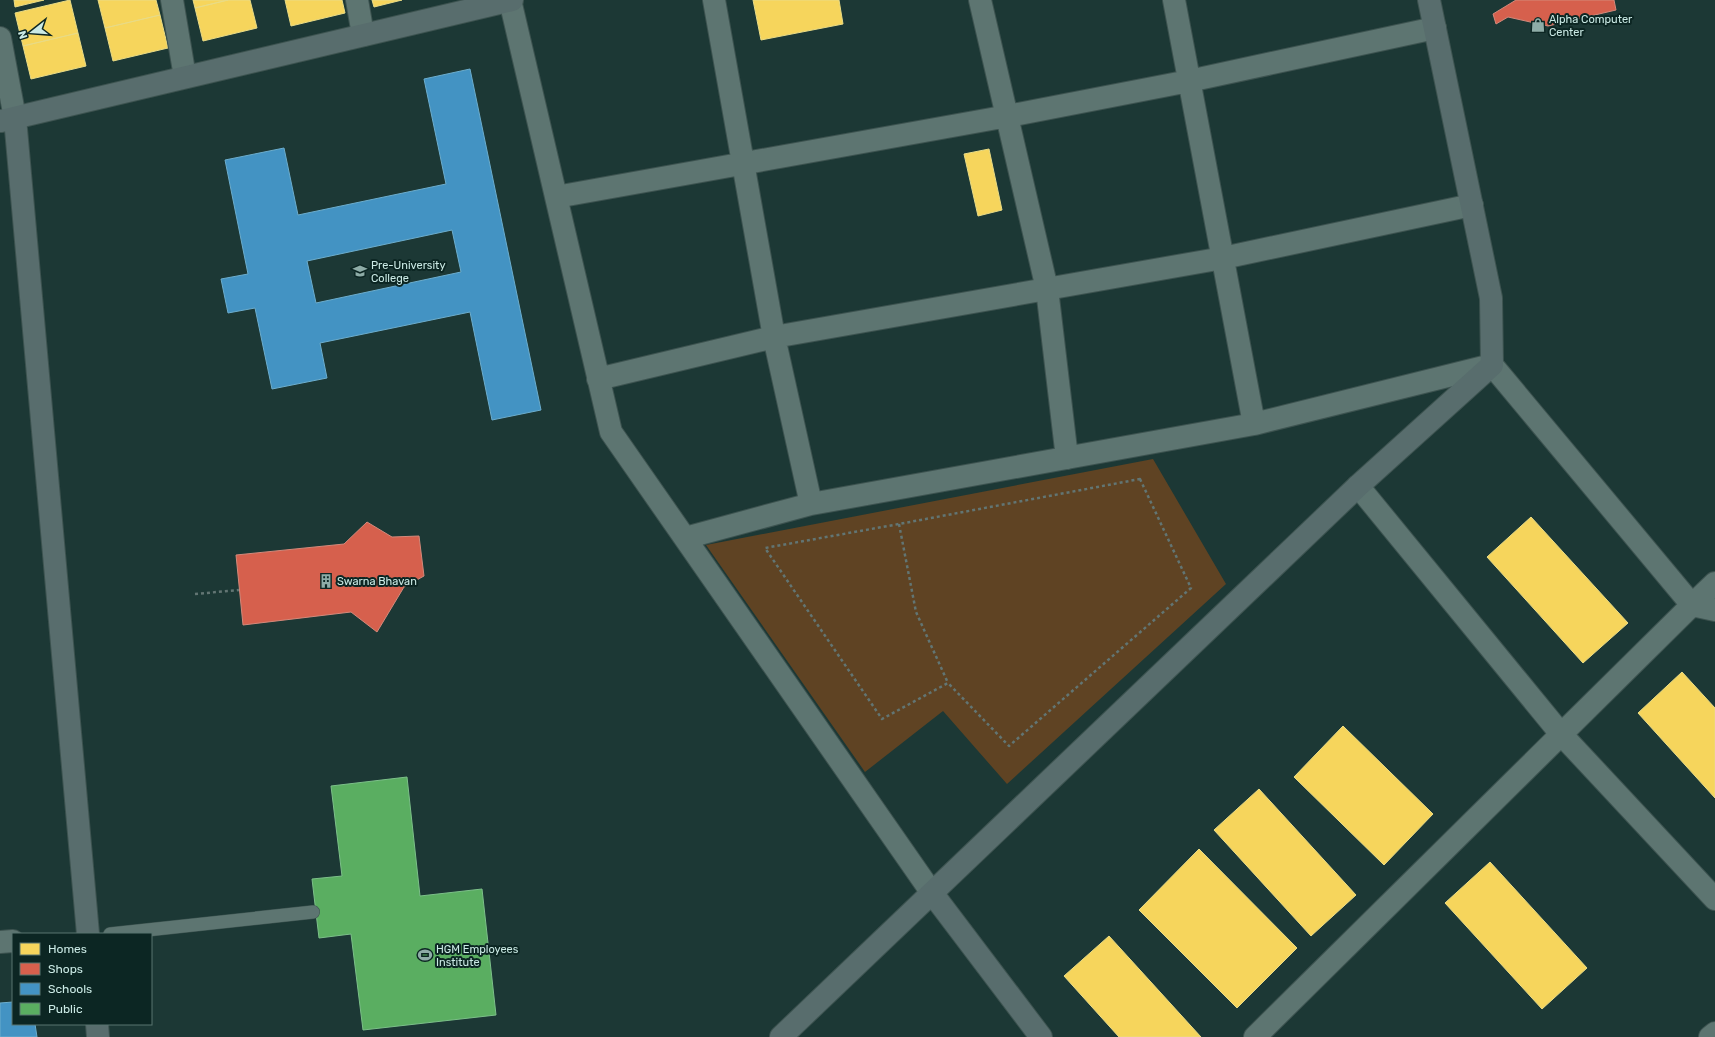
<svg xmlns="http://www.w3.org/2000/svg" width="1715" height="1037" font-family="Rubik,sans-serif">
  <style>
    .green { fill: #5f4323 }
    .homes { fill: #f6d55c; stroke: #e9db85 }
    .shops { fill: #d6604d; stroke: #d3897b }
    .schools { fill: #4393c3; stroke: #6cadcd; fill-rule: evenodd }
    .public { fill: #5aae61; stroke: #7cc089 }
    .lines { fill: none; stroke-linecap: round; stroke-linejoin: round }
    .lane-casing { stroke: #3d5350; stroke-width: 14 }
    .street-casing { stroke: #3d5350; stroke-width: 24 }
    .secondary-casing { stroke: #3d5350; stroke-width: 24 }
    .path { stroke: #627573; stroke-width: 2.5; stroke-dasharray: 3 3; stroke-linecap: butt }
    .lane { stroke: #5d7571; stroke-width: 13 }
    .street { stroke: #5d7571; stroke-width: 22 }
    .secondary { stroke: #586d6d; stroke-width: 22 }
    .labels { text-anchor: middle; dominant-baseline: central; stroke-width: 4; stroke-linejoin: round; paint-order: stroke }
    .poi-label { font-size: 11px; fill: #cbeae5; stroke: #0c2623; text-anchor: start }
  </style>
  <rect width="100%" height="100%" fill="#1c3835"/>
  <path class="green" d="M1153 459 1226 584 1007 784 943 711 865 772 706 545Z"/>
  <path class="homes" d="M14 0H44L15 7Z
    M70 0 78 33 23 46 15 13Z
    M98 0H156L160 15 105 28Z
    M193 0H228L195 8Z
    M228 0H250L257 28 203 41 195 8Z
    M285 0H342L345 13 291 26Z
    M372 0H402L374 7Z
    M753 0H839L843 24 761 40Z
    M160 15 168 48 113 61 105 28Z
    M78 33 86 66 31 79 23 46Z
    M989 149 1002 210 978 216 964 154Z
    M1531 517 1628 623 1583 663 1487 557Z
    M1682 672 1715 708V798L1638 713Z
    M1343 726 1433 814 1384 865 1294 777Z
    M1259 789 1356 895 1311 936 1214 830Z
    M1199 849 1297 948 1237 1008 1139 910Z
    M1490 862 1587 968 1542 1009 1445 903Z
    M1109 936 1201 1037H1119L1064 976Z"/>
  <path class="shops" d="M1516 0H1614L1616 10 1548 26 1508 17 1496 24 1493 14Z
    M367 522 392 537 419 536 424 576 404 587 377 632 351 612 243 625 236 555 344 544Z"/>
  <path class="schools" d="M470 69 541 410 492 420 470 312 320 343 327 378 272 389 255 308 228 313 221 279 248 274 225 160 284 148 298 215 446 184 424 79ZM452 230 461 272 316 303 307 261Z
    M13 1002V1024H35L37 1037H0V1003Z"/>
  <path class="public" d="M407 777 420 896 482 889 496 1015 363 1030 351 934 319 938 312 879 342 876 331 786Z"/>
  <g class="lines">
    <defs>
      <path id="lane" d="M110 934 313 912"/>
      <path id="street" d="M172 0 185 77
        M357 0 363 35
        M510 0 611 432 932 893
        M714 0 774 337 1223 258 1472 205
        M980 0 1047 289 1067 458
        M1174 0 1254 424
        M0 38 15 118
        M556 197 1008 116 1189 81 1435 28
        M598 379 774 337 811 504 685 538
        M1358 486 1561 734 1715 899
        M811 504 1254 424 1492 365 1692 605 1255 1037
        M1715 583 1692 605 1715 610
        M0 942 13 941
        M1710 1037 1715 1033"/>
      <path id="secondary" d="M15 118 88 934
        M1 121 512 0
        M932 893 1041 1037
        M97 1024 98 1037
        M781 1037 1358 486 1492 365 1491 298 1429 0"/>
    </defs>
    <use href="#lane" class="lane-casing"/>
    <use href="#street" class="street-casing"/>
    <use href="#secondary" class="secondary-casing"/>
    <path class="path" d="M1140 479 1191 588 1009 746 948 683 882 719 765 548 899 524Z
      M899 524 916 612 948 683
      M195 594 239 590"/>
    <use href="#lane" class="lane"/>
    <use href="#street" class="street"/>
    <use href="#secondary" class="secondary"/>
  </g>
  <defs>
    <symbol id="shop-bare" viewBox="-9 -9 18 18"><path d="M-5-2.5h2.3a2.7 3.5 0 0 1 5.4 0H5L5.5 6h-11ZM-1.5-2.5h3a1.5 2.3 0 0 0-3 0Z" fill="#8eaca7" stroke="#0c2623" stroke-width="2.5" paint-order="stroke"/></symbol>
    <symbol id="university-bare" viewBox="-9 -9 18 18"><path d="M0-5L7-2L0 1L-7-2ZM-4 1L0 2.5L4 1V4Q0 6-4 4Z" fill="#8eaca7" stroke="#0c2623" stroke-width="2.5" paint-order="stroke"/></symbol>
    <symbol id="building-bare" viewBox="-9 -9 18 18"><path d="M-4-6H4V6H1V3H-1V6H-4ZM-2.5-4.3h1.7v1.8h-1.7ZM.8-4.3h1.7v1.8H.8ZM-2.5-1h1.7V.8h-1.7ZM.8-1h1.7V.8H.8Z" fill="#8eaca7" stroke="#0c2623" stroke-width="2.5" paint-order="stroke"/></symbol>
    <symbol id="stadium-bare" viewBox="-9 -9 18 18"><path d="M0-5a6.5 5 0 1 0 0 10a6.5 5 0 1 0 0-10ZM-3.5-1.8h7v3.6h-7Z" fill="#8eaca7" stroke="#0c2623" stroke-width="2.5" paint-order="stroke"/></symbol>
  </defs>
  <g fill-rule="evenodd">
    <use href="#shop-bare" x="1528" y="15" width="20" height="20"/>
    <use href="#university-bare" x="350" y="261" width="20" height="20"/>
    <use href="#building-bare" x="316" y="571" width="20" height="20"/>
    <use href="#stadium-bare" x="415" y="945" width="20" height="20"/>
  </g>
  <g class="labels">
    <g class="poi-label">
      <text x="1549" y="19">Alpha Computer<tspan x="1549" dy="13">Center</tspan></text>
      <text x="371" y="265">Pre-University<tspan x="371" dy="13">College</tspan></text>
      <text x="337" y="581">Swarna Bhavan</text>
      <text x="436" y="949">HGM Employees<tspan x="436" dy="13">Institute</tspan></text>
    </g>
  </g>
  <rect x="12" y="933" width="140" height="92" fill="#0c2623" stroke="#587471"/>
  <rect x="20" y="943" width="20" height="12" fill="#f6d55c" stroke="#587471"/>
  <text x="48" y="953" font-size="12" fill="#cbeae5">Homes</text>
  <rect x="20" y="963" width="20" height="12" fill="#d6604d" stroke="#587471"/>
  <text x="48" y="973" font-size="12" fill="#cbeae5">Shops</text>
  <rect x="20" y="983" width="20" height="12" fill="#4393c3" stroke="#587471"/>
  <text x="48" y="993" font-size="12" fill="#cbeae5">Schools</text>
  <rect x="20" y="1003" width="20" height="12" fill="#5aae61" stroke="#587471"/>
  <text x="48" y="1013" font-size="12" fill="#cbeae5">Public</text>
  <g transform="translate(32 32) rotate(253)" stroke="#0c2623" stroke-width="3" paint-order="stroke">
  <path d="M0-3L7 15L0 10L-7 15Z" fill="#cbeae5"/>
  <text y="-6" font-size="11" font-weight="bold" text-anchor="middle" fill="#cbeae5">N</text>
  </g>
</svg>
